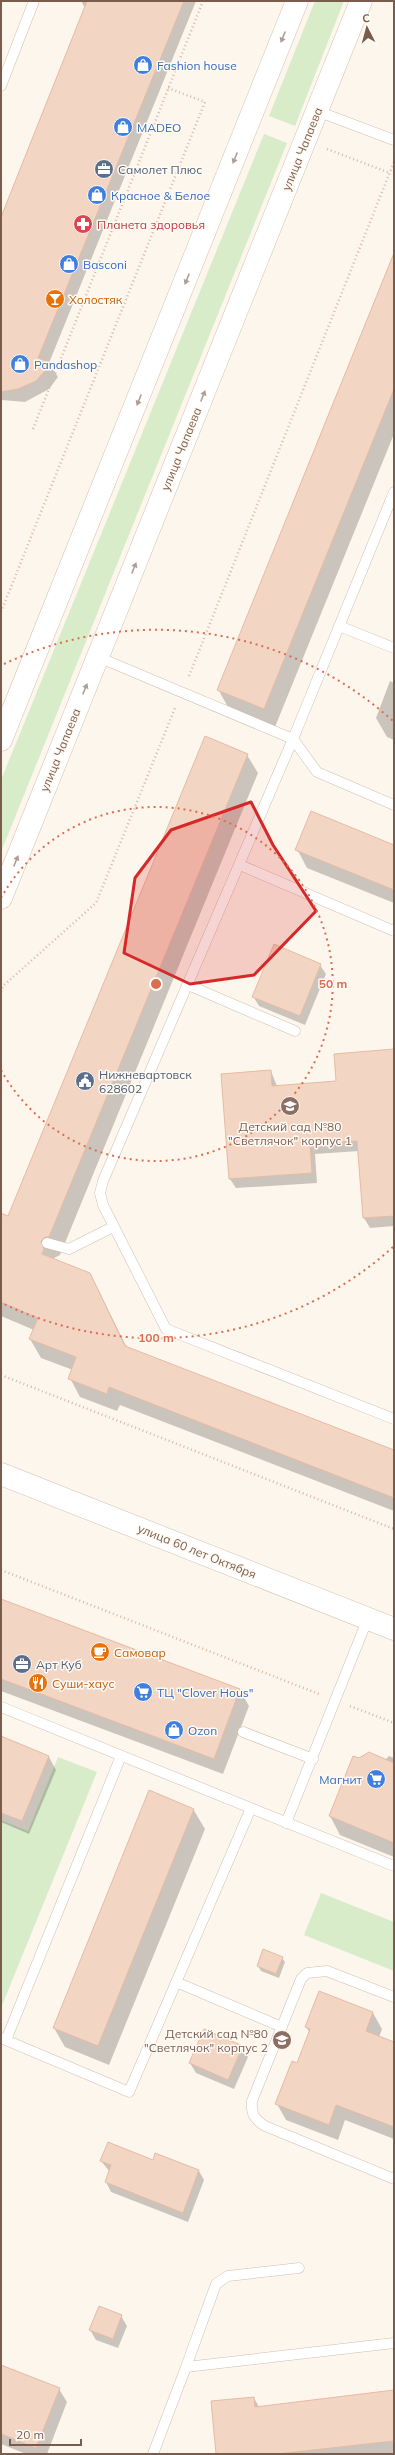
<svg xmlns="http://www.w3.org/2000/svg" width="395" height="2455" font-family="Mulish,sans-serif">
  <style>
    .green { fill: #d8ecc9 }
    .shadow { fill: #0003 }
    .building { fill: #f3d5c3; stroke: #e6bba3 }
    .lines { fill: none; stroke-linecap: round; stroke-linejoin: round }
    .service-casing { stroke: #d1beb0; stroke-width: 11 }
    .secondary-casing { stroke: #d6c0b0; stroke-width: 23 }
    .path { stroke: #d9b8a5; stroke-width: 2.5; stroke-dasharray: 1 3; stroke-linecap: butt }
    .service { stroke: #fff; stroke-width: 10 }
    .secondary { stroke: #fff; stroke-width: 22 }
    .oneway { fill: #af9d94 }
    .marked { fill: #d62828; fill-opacity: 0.2; stroke: #d62828; stroke-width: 3; stroke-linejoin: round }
    .ring { fill: none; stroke: #dc6d51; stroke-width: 2; stroke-dasharray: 2 4 }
    .labels { text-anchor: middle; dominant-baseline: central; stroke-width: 3; stroke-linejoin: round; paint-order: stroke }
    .shop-label { font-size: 12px; fill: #366cbe; stroke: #fffaf3; text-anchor: start }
    .street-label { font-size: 12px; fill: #7a5c4d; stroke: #fffaf3 }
    .service-label { font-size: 12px; fill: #4e5e75; stroke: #fffaf3; text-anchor: start }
    .health-label { font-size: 12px; fill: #be3a42; stroke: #fffaf3; text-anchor: start }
    .food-label { font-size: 12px; fill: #c56008; stroke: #fffaf3; text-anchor: start }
    .education-label { font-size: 12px; fill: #785e54; stroke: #fffaf3 }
    .centre { fill: #dc6d51; stroke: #fffaf3; stroke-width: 2 }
    .ring-label { font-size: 12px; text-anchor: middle; font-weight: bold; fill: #dc6d51; stroke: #fffaf3; stroke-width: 3; stroke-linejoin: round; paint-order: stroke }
  </style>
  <rect width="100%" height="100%" fill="#fdf6ec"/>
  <path class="green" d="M315 1H344L295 126 269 116Z
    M264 134 287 143 1 852V780Z
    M58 1757 97 1772 1 2008V1820L28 1831Z
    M321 1893 394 1922V1971L304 1935Z"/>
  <path class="shadow" d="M81 1H196L49 363 58 377 49 389 25 402 2 400 1 220 85 8Z
    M394 254V434L275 727 229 709 218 689Z
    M390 681 394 683V740L387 737 376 718Z
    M247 755 258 773 60 1255 52 1259 90 1273 127 1348 394 1451V1511L120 1405 117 1411 80 1397 70 1378 73 1370 41 1358 30 1339 34 1330 1 1316V1214L8 1217Z
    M394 846V903L307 868 297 849Z
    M320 965 326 974 305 1025 259 1006 253 996Z
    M394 1050V1226L370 1228 364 1218 359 1151 315 1154 317 1183 236 1188 230 1179 271 1071 277 1086 338 1081Z
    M1 1600 240 1690 249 1706 223 1774 1 1691Z
    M1 1737 49 1757 56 1770 29 1834 1 1822Z
    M389 1756 394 1758V1857L340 1835 330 1816Z
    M193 1809 205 1829 109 2065 65 2047 54 2028Z
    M282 1958 285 1962 279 1978 261 1971 258 1966Z
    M319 1992 373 2013 382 2029 379 2037 394 2043V2139L345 2120 338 2140 286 2120 277 2104 298 2064 310 2033 306 2027Z
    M242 2047 248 2057 234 2089 196 2073 190 2063Z
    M101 2161H153L199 2171 204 2180 188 2222 111 2192 106 2182 110 2172Z
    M121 2316 127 2326 118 2348 96 2340 90 2330Z
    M1 2366 59 2389 67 2402 47 2454H26L1 2444Z
    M394 2391V2454H217L254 2398 259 2407Z"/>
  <path class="building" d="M87 1H184L38 358 52 363 36 381 18 389 1 392V217Z
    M394 253V389L264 709 217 690Z
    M205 736 248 754 49 1237H45L41 1241 44 1249 42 1254 90 1273 125 1346 394 1450V1498L109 1387 107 1394 68 1379 76 1357 29 1339 38 1318 1 1302V1213L8 1216Z
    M311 811 394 845V890L295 850Z
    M274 944 321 964 300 1016 252 997Z
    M394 1049V1216L363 1218 357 1141 310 1144 312 1173 229 1179 221 1074 271 1070 272 1086 336 1081 334 1054Z
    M1 1599 240 1689 214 1759 1 1679Z
    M1 1736 49 1756 22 1821 1 1813Z
    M369 1752 394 1763V1843L329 1816 353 1756 359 1758Z
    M149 1790 194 1809 98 2046 53 2028Z
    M263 1949 283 1957 276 1974 257 1966Z
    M319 1991 373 2012 366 2031 394 2042V2127L336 2105 329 2125 275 2104 292 2061 297 2063 310 2029 305 2027Z
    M204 2029 243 2046 228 2080 189 2063Z
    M108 2142 153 2160 155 2153 199 2170 183 2213 105 2182 111 2165 100 2161Z
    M99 2306 122 2315 113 2339 89 2330Z
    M1 2365 60 2388 36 2448 1 2434Z
    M394 2390V2441L277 2454H216L211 2401 254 2397 255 2407Z"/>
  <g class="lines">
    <defs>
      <path id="service" d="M1 86 34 1
        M317 111 394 140
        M394 492 293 739 317 772 394 805
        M339 626 394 648
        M98 657 293 739 103 1181 100 1193 103 1205 166 1329 394 1419
        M240 865 394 931
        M188 985 295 1031
        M47 1243 69 1249 113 1227
        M1 1707 394 1866
        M243 1732 313 1759
        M286 1823 368 1618
        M176 1982 282 2027
        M394 1997 327 1971 307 1973 301 1979 252 2101C251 2114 254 2119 265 2126L394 2179
        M1 2038 129 2092 251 1808
        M6 2040 121 1756
        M186 2367 216 2284 228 2276 299 2268
        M153 2454 186 2367 394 2343"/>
      <path id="secondary" d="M1 740 297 1
        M1 898 361 1
        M1 1474 394 1629"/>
    </defs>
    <use href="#service" class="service-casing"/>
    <use href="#secondary" class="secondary-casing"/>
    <path class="path" d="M327 149 390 173
      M33 429 203 1
      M1 612 205 102 168 88
      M189 676 394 162
      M1 992 3 986 96 903 175 708
      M1 1375 394 1529
      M1 1570 319 1694
      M350 1706 394 1723"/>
    <use href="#service" class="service"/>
    <use href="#secondary" class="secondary"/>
  </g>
  <defs><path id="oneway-solid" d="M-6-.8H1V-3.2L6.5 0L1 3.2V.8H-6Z"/></defs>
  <g class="oneway">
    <use href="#oneway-solid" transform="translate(283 37) rotate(112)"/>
    <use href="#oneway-solid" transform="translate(235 158) rotate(112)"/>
    <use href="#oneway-solid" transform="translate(187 279) rotate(112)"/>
    <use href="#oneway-solid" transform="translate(203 396) rotate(-68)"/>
    <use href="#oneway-solid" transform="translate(139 400) rotate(112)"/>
    <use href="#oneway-solid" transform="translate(134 568) rotate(-68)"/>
    <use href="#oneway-solid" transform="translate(85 689) rotate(-68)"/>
    <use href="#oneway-solid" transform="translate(16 861) rotate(-68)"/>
  </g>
  <path class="marked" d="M251 802 273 845 316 911 254 975 190 984 124 953 135 878 171 830Z"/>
  <g class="ring">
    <path d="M1 898A177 177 0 1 1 1 1070"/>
    <path d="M393 1247A354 354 0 0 1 4 1304M4 664A354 354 0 0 1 393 721"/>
  </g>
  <defs>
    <symbol id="shop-disc" viewBox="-11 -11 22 22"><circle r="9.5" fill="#3f7fe0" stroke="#fffaf3"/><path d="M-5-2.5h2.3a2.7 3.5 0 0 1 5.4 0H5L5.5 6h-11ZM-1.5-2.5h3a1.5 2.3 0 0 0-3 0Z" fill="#fff"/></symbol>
    <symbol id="office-disc" viewBox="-11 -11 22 22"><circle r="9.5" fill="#5c6f8a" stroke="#fffaf3"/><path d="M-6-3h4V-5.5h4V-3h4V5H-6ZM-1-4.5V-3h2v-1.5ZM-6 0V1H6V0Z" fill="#fff"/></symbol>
    <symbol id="pharmacy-disc" viewBox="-11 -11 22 22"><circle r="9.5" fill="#e0444e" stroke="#fffaf3"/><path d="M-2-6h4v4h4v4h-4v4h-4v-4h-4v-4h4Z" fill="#fff"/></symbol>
    <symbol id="bar-disc" viewBox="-11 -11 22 22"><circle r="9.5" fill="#e8710a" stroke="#fffaf3"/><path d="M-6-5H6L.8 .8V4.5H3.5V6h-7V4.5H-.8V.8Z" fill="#fff"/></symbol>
    <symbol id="civic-disc" viewBox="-11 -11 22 22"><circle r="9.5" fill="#5c6f8a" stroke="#fffaf3"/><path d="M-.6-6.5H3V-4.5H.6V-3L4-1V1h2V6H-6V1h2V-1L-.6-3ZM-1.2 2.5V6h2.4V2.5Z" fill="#fff"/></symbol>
    <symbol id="school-disc" viewBox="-11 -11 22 22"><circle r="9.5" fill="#8d6e63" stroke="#fffaf3"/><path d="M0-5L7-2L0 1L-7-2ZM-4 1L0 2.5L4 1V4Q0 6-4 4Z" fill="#fff"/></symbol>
    <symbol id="cafe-disc" viewBox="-11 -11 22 22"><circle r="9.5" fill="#e8710a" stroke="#fffaf3"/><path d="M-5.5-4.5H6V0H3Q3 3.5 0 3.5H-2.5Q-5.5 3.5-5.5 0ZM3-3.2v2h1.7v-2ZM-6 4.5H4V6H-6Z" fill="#fff"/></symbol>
    <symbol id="restaurant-disc" viewBox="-11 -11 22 22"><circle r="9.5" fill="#e8710a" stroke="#fffaf3"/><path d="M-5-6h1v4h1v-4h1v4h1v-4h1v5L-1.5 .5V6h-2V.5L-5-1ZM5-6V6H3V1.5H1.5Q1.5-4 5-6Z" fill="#fff"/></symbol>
    <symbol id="supermarket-disc" viewBox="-11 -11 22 22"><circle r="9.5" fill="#3f7fe0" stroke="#fffaf3"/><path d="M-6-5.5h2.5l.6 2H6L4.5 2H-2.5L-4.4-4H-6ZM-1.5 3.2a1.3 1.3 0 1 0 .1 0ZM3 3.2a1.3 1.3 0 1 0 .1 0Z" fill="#fff"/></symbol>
  </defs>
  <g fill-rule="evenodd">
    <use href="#shop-disc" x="132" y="54" width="22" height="22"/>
    <use href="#shop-disc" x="112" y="116" width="22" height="22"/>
    <use href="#office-disc" x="93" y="158" width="22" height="22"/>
    <use href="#shop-disc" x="86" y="184" width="22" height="22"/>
    <use href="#pharmacy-disc" x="72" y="213" width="22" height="22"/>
    <use href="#shop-disc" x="58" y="253" width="22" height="22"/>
    <use href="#bar-disc" x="44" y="288" width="22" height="22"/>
    <use href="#shop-disc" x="9" y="353" width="22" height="22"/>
    <use href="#civic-disc" x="74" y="1070" width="22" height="22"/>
    <use href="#school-disc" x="279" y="1095" width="22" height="22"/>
    <use href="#cafe-disc" x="89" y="1641" width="22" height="22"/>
    <use href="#office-disc" x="11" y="1653" width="22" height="22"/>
    <use href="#restaurant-disc" x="27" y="1672" width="22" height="22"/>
    <use href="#supermarket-disc" x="132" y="1681" width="22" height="22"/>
    <use href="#shop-disc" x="163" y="1719" width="22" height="22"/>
    <use href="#supermarket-disc" x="365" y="1768" width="22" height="22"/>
    <use href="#school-disc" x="271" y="2029" width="22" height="22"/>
  </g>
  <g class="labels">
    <g class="shop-label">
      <text x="157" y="65">Fashion house</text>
      <text x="137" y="127">MADEO</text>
      <text x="111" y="195">Красное &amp; Белое</text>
      <text x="83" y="264">Basconi</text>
      <text x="34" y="364">Pandashop</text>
      <text x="157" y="1692">ТЦ "Clover Hous"</text>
      <text x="188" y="1730">Ozon</text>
      <text x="362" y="1779" text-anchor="end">Магнит</text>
    </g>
    <g class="street-label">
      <text transform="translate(302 149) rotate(-68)">улица Чапаева</text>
      <text transform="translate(181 449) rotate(-68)">улица Чапаева</text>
      <text transform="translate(60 750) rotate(-68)">улица Чапаева</text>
      <text transform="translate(197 1551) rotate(22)">улица 60 лет Октября</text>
    </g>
    <g class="service-label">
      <text x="118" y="169">Самолет Плюс</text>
      <text x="99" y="1074">Нижневартовск<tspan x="99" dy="14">628602</tspan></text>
      <text x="36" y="1664">Арт Куб</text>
    </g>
    <g class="health-label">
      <text x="97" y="224">Планета здоровья</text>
    </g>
    <g class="food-label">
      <text x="69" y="299">Холостяк</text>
      <text x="114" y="1652">Самовар</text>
      <text x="52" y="1683">Суши-хаус</text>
    </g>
    <g class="education-label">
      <text x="290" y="1126">Детский сад №80<tspan x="290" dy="14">"Светлячок" корпус 1</tspan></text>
      <text x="268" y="2033" text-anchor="end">Детский сад №80<tspan x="268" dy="14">"Светлячок" корпус 2</tspan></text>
    </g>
  </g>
  <circle cx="156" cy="984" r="6" class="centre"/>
  <g class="ring-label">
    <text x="333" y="988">50 m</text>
    <text x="156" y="1342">100 m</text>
  </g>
  <rect width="395" height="2455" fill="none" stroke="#7a5c4d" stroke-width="4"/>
  <g transform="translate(367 28) rotate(354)" stroke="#fffaf3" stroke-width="3" paint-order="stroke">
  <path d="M0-3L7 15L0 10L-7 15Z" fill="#7a5c4d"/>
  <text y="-6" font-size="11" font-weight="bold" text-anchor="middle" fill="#7a5c4d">С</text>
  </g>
  <path d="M10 2439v6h71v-6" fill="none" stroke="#7a5c4d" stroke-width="2"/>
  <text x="16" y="2439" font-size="12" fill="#7a5c4d" stroke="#fffaf3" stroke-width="3" paint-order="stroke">20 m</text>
</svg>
